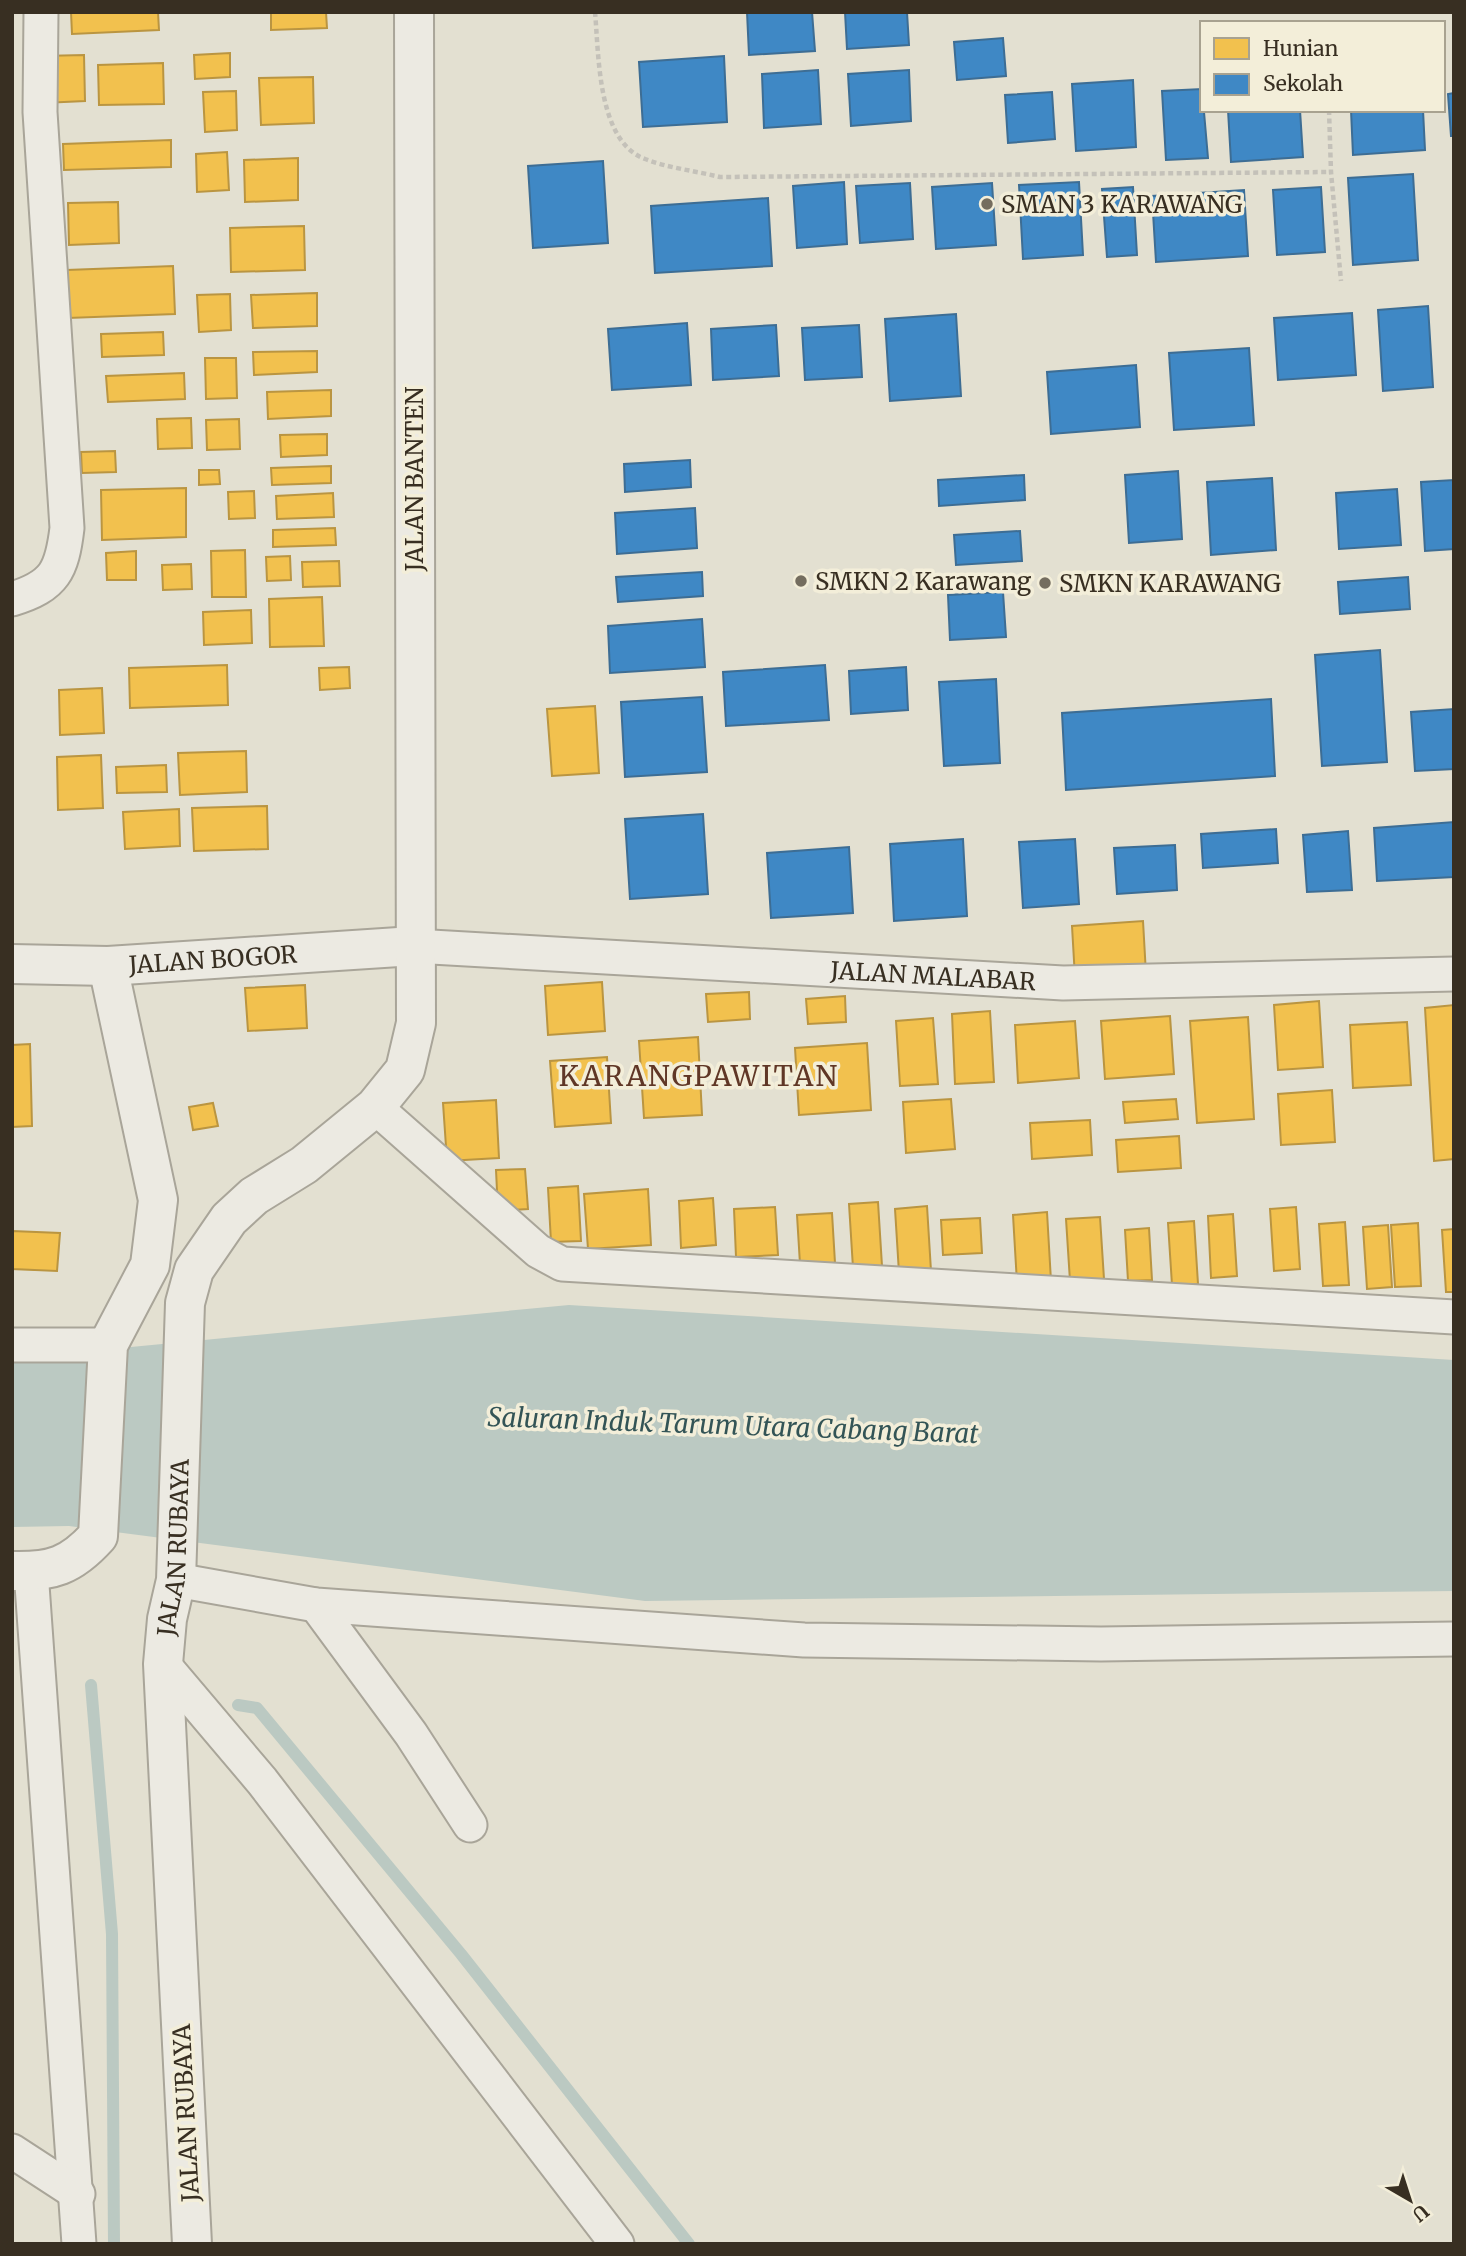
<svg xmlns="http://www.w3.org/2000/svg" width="1466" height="2256" font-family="Merriweather,serif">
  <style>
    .water { fill: #bbc9c2 }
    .homes { fill: #f2c14e; stroke: #ba9541; stroke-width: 2 }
    .schools { fill: #3f88c5; stroke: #3d6d94; stroke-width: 2 }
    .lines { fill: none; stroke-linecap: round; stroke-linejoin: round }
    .stream { stroke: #bbc9c2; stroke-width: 12 }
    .minor-casing { stroke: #a9a599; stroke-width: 37 }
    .tertiary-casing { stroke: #a9a599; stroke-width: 42 }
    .path { stroke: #c4c1b9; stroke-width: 4.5; stroke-dasharray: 5 3.5; stroke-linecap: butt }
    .minor { stroke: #eceae2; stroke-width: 33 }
    .tertiary { stroke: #eceae2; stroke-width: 38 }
    .poi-dot { fill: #746d5f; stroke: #f3eed9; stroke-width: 2.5 }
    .labels { text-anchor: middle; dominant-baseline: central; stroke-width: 7; stroke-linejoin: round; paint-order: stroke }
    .poi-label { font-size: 24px; fill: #382f22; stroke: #f3eed9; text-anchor: start }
    .street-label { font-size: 24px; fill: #382f22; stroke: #f3eed9 }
    .water-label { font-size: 26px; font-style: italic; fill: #335456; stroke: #f3eed9 }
    .quarter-label { font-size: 28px; letter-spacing: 2px; fill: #603726; stroke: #f3eed9 }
  </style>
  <rect width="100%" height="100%" fill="#e3e0d1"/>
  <path class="water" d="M569 1305 1454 1360V1591L645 1601 69 1526 12 1527V1353L58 1354Z"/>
  <path class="homes" d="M71 12H158L159 30 72 34Z
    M271 12H326L327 28 271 30Z
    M230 53V77L195 79 194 55Z
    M84 55 85 101 43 103 42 56Z
    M163 63 164 104 99 105 98 65Z
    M313 77 314 123 261 125 259 78Z
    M236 91 237 130 205 132 203 92Z
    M171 140V167L64 170 63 144Z
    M227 152 229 190 197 192 196 154Z
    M298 158V200L245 202 244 160Z
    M118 202 119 243 69 245 68 203Z
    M304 226 305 270 231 272 230 228Z
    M173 266 175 314 68 318 67 270Z
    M317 293V326L253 328 251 295Z
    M230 294 231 330 199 332 197 295Z
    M163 332 164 355 102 357 101 334Z
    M317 351V372L254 375 253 352Z
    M205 358H236L237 398 206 399Z
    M184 373 185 399 108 402 106 376Z
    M331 390V416L268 419 267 392Z
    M191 418 192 448 158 449 157 419Z
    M239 419 240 449 207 450 206 420Z
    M327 434V455L281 457 280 435Z
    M115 451 116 472 82 473 81 452Z
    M331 466V483L272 485 271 468Z
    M199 470H219L220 484 199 485Z
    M186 488V537L102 540 101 490Z
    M254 491 255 518 229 519 228 492Z
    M333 493 334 517 277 519 276 496Z
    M335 528 336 545 273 547V530Z
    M245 550 246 597H212L211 551Z
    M136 551V580H107L106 553Z
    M290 556 291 580 267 581 266 557Z
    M339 561 340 586 303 587 302 562Z
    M191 564 192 589 163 590 162 565Z
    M322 597 324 646 270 647 269 599Z
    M251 610 252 643 204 645 203 612Z
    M227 665 228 705 130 708 129 668Z
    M349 667 350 688 320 690 319 668Z
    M102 688 104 733 60 735 59 690Z
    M595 706 599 773 552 776 547 709Z
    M246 751 247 792 180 795 178 753Z
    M101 755 103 808 58 810 57 757Z
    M166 765 167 792 117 793 116 767Z
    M267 806 268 849 194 851 192 808Z
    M179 809 180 846 125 849 123 812Z
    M1143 921 1146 974 1075 978 1072 926Z
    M602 982 605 1031 548 1035 545 986Z
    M305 985 307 1028 248 1031 245 988Z
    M749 992 750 1019 708 1022 706 994Z
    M845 996 846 1022 808 1024 806 999Z
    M1319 1001 1323 1067 1278 1070 1274 1005Z
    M1454 1005V1159L1434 1161 1425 1008Z
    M990 1011 994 1082 955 1084 952 1014Z
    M1170 1016 1174 1074 1105 1079 1101 1021Z
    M1248 1017 1254 1119 1197 1123 1190 1021Z
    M933 1018 938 1084 900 1086 896 1021Z
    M1075 1021 1079 1078 1018 1083 1015 1025Z
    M1407 1022 1411 1085 1353 1088 1350 1025Z
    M698 1037 702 1115 644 1118 639 1041Z
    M867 1043 871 1110 799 1115 795 1048Z
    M30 1044 32 1126 12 1127V1045Z
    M607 1057 611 1123 555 1127 550 1061Z
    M1332 1090 1335 1142 1281 1145 1278 1094Z
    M951 1099 955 1149 906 1153 903 1102Z
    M1176 1099 1178 1119 1125 1123 1123 1102Z
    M496 1100 499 1158 447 1161 443 1103Z
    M213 1103 218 1126 193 1130 189 1107Z
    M1090 1120 1092 1155 1032 1159 1030 1123Z
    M1179 1136 1181 1168 1118 1172 1116 1140Z
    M525 1169 528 1209 498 1211 496 1170Z
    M578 1186 581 1241 551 1242 548 1188Z
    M648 1189 651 1245 588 1249 584 1194Z
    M713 1198 716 1245 681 1248 679 1201Z
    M878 1202 882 1266 853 1268 849 1204Z
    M927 1206 931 1271 899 1273 895 1209Z
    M775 1207 778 1255 736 1257 734 1209Z
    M1296 1207 1300 1269 1274 1271 1270 1209Z
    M1047 1212 1051 1281 1017 1283 1013 1215Z
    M832 1213 835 1263 800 1264 797 1215Z
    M1233 1214 1237 1276 1211 1278 1208 1216Z
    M1100 1217 1104 1279 1070 1281 1066 1219Z
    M980 1218 982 1253 943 1255 941 1220Z
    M1194 1221 1198 1284 1172 1285 1168 1223Z
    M1345 1222 1349 1285 1323 1286 1319 1224Z
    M1418 1223 1421 1286 1395 1287 1391 1225Z
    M1388 1225 1392 1287 1367 1289 1363 1227Z
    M1149 1228 1152 1280 1128 1281 1125 1230Z
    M1454 1229V1292H1446L1442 1230Z
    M12 1231 60 1233 57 1271 12 1269Z"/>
  <path class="schools" d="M747 12H812L815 51 749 55Z
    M845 12H907L909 45 847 49Z
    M1003 38 1006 76 957 80 954 42Z
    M724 56 727 122 643 127 639 62Z
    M818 70 821 124 764 128 762 74Z
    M909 70 911 121 851 126 848 74Z
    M1133 80 1136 147 1076 151 1072 84Z
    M1202 89 1208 158 1166 160 1162 91Z
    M1052 92 1055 139 1008 143 1005 95Z
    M1454 93V136H1451L1448 94Z
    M1228 110H1300L1303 157 1231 162Z
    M1351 110H1423L1425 150 1353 155Z
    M603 161 608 243 533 248 528 166Z
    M1413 174 1418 260 1353 265 1348 178Z
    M844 182 847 244 797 248 793 186Z
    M1079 182 1083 255 1023 259 1019 185Z
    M910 183 913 239 860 243 856 186Z
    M992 183 996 245 936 249 932 187Z
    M1133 187 1137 255 1107 257 1102 189Z
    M1321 187 1325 252 1277 255 1273 190Z
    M1244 190 1248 256 1156 262 1152 196Z
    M768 198 772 266 655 273 651 206Z
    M1428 306 1433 387 1383 391 1378 310Z
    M1352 313 1356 375 1278 380 1274 318Z
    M956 314 961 396 890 401 885 319Z
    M687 323 691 385 612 390 608 329Z
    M776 325 779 376 713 380 711 329Z
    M859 325 862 377 805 380 802 328Z
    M1249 348 1254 425 1174 430 1169 353Z
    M1136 365 1140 427 1051 434 1047 372Z
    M690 460 691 487 625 492 624 464Z
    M1178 471 1182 539 1129 543 1125 475Z
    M1024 475 1025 500 939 506 938 480Z
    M1272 478 1276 550 1211 555 1207 482Z
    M1454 480V549L1425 551 1421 482Z
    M1397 489 1401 545 1339 549 1336 493Z
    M695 508 697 548 617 554 615 513Z
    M1020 531 1022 561 956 565 954 535Z
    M702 572 703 596 618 602 616 577Z
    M1408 577 1410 609 1340 614 1338 582Z
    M1003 592 1006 637 950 640 948 595Z
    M702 619 705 667 610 673 608 626Z
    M1380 650 1387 762 1322 766 1315 655Z
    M825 665 829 720 726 726 723 672Z
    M906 667 908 710 851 714 849 671Z
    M996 679 1000 763 944 766 939 682Z
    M702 697 707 772 625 777 621 702Z
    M1271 699 1275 776 1066 790 1062 713Z
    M1454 709V769L1415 771 1411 712Z
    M703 814 708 894 630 899 625 819Z
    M1454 822V877L1377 881 1374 828Z
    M1276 829 1278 863 1203 868 1201 834Z
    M1348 831 1352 890 1307 892 1303 835Z
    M963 839 967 916 894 921 890 844Z
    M1075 839 1079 904 1023 908 1019 842Z
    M1175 845 1177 890 1117 894 1114 848Z
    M849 847 853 913 771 918 767 853Z"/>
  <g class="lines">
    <path class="stream" d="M91 1685 112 1934 114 2244
      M238 1705 257 1708 461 1954 689 2244"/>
    <defs>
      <g id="minor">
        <path d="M12 599C55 586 62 570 67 528L40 112 41 12"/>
        <path id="s1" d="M414 946 1063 983 1454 974"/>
        <path d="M375 1107 538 1251 562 1264 1454 1317"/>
        <path d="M12 1345H108"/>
        <path d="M31 1571 79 2244"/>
        <path d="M176 1580 316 1605 804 1640 1101 1644 1454 1639"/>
        <path d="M316 1605 411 1734 470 1825"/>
        <path d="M163 1664 262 1781 617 2244"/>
        <path d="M12 2151 78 2194"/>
      </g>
      <g id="tertiary">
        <path id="s2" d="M12 964 108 966 414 946"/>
        <path d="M12 1571C52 1572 71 1566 98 1536L108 1345 150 1265 158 1200 108 966"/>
        <path id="s3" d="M192 2244 163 1664 167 1619 176 1580 185 1303 194 1270 229 1219 254 1196 304 1165 375 1107 405 1070 416 1023 414 12"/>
      </g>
    </defs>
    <use href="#minor" class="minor-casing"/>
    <use href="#tertiary" class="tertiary-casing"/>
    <path class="path" d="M595 12C599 55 597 141 645 159 668 168 696 171 720 177L1331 172
      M1329 110 1331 172 1341 281"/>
    <use href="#minor" class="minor"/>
    <use href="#tertiary" class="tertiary"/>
  </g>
  <g class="poi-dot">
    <circle cx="987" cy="204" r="7"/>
    <circle cx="801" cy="581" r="7"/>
    <circle cx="1045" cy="583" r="7"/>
  </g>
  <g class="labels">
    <g class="poi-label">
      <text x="1001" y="204">SMAN 3 KARAWANG</text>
      <text x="815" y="581">SMKN 2 Karawang</text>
      <text x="1059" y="583">SMKN KARAWANG</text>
    </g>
    <g class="street-label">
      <text transform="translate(414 479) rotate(-90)">JALAN BANTEN</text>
      <text stroke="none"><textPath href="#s2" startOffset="201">JALAN BOGOR</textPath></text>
      <text stroke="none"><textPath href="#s1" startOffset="520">JALAN MALABAR</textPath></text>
      <text stroke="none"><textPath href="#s3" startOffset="698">JALAN RUBAYA</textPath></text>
      <text transform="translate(186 2113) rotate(-93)">JALAN RUBAYA</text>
    </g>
    <g class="water-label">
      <text transform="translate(733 1425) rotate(2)">Saluran Induk Tarum Utara Cabang Barat</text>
    </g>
    <g class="quarter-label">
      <text x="699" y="1076">KARANGPAWITAN</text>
    </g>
  </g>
  <rect width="1466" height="2256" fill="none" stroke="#382f22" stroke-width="28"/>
  <rect x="1200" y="21" width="245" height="91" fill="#f3eed9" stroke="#a8a290" stroke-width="2"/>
  <rect x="1214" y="38" width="35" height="21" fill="#f2c14e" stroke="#a8a290" stroke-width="2"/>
  <text x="1263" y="56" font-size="21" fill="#382f22">Hunian</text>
  <rect x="1214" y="74" width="35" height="21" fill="#3f88c5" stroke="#a8a290" stroke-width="2"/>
  <text x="1263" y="91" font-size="21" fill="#382f22">Sekolah</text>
  <g transform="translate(1410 2200) rotate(141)" stroke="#f3eed9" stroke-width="5" paint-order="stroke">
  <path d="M0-5L12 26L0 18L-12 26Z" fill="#382f22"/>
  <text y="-10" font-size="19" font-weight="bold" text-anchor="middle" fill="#382f22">U</text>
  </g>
</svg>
